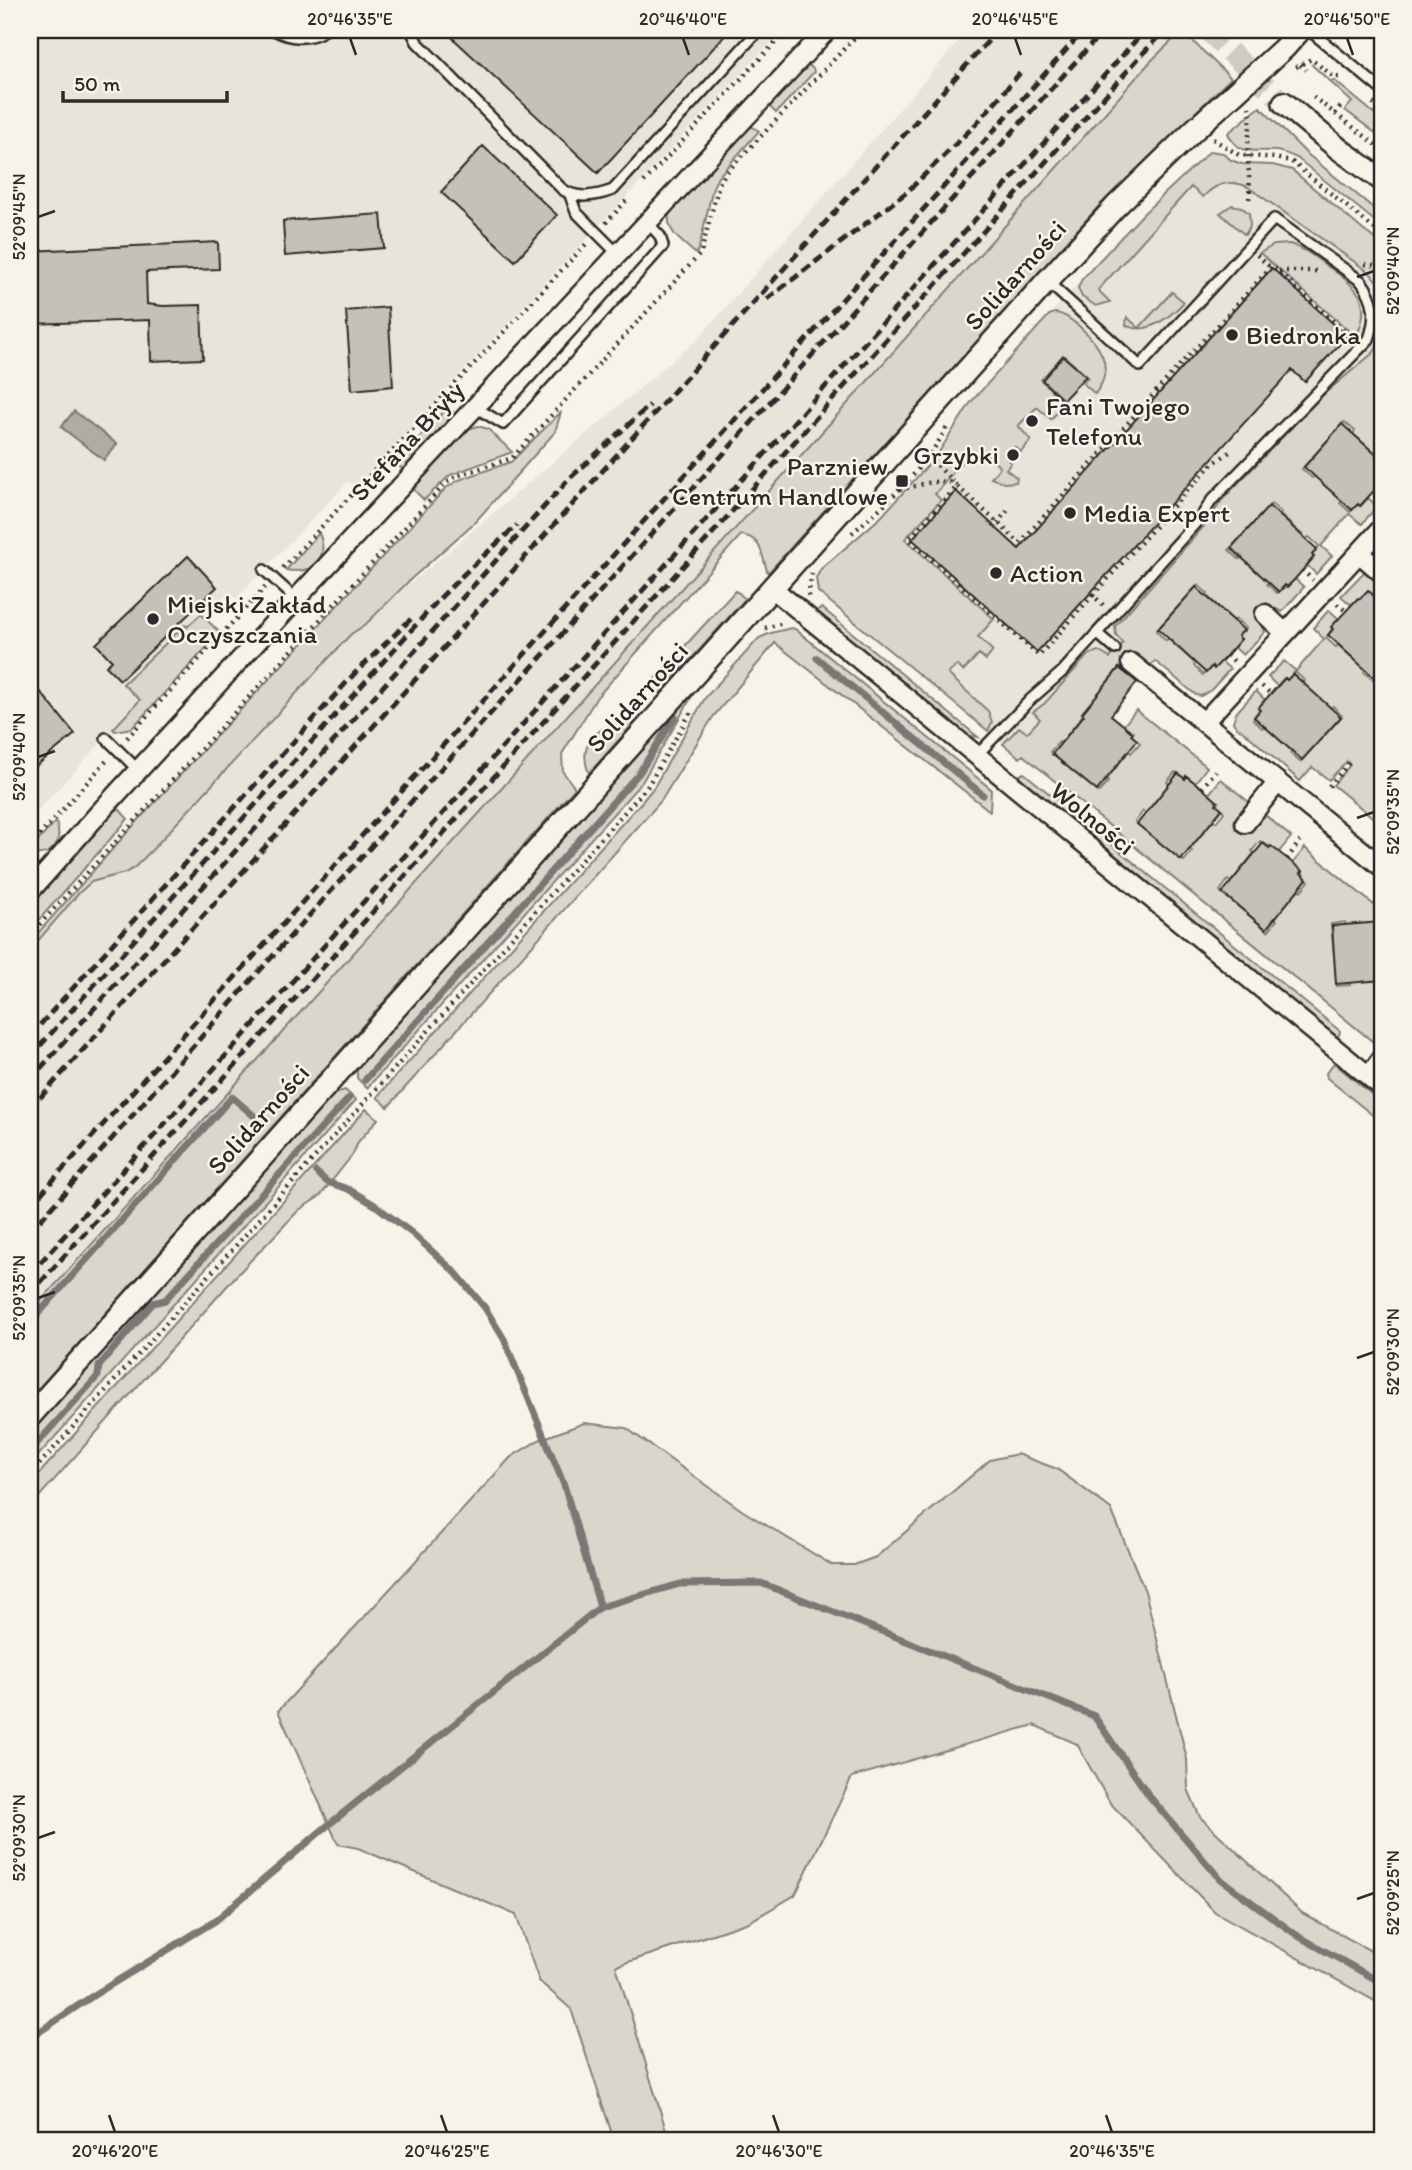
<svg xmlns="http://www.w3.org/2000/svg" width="1412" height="2170" font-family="Itim,sans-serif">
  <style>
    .built { fill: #e8e4da }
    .green { fill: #dad6cc; stroke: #82807c; stroke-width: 2 }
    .water { fill: #afaca4; stroke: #7a7874; stroke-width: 2 }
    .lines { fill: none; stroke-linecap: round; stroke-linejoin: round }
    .stream { stroke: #7a7874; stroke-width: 7 }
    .building { fill: #c4c1b9; stroke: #2b2b2b; stroke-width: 2 }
    .tertiary-tunnel { stroke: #cecbc2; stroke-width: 21; stroke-dasharray: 21 10; stroke-linecap: butt }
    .service-casing { stroke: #2b2b2b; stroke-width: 14 }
    .minor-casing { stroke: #2b2b2b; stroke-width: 23 }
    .tertiary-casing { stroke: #2b2b2b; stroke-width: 26 }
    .path { stroke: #2b2b2b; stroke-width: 4.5; stroke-dasharray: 2 5; stroke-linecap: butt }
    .service { stroke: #f7f3e8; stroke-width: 9 }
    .minor { stroke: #f7f3e8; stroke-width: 18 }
    .tertiary { stroke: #f7f3e8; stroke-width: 21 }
    .rail { stroke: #2b2b2b; stroke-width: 5; stroke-dasharray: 10 5; stroke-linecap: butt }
    .ticks { fill: none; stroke: #2b2b2b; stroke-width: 2.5 }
    .poi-dot { fill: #2b2b2b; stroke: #f7f3e8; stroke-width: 2.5 }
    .labels { text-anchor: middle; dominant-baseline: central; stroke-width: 5; stroke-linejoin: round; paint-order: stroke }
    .street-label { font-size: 26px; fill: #2b2b2b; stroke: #f7f3e8 }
    .poi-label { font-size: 26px; fill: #2b2b2b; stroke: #f7f3e8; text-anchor: start }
    .neatline { fill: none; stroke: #2b2b2b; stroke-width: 2.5 }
    .ticks-label { font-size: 18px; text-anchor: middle; fill: #2b2b2b }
  </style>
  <rect width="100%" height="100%" fill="#f7f3e8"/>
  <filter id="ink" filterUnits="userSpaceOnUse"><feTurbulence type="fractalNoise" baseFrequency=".0143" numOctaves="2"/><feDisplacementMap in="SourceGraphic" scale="14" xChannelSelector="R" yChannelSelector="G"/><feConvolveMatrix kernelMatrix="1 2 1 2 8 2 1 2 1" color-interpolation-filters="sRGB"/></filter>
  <g filter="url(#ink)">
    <path class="built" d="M30 30H782L356 486 348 482 236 599 229 592 208 612 201 614 124 684 141 700 30 819Z
      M969 30H1183L1151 61 841 411 30 1313V950L78 894 92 882 125 873 134 868 152 850 351 634 698 339Z
      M1210 151 1382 276V356L1022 755 988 731 818 592 816 578 821 569 881 517 931 462 971 402 1082 279 1144 213Z"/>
    <path class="green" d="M1182 31 1231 78 1098 207 1071 237 768 573C761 557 764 538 741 535L597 697 562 754 563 772 575 788 30 1398V1313L841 411 1151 61Z
      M808 64 813 69 814 72 776 113 769 106Z
      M1311 64 1330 81H1335L1382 120V138L1345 110 1352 102Z
      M1260 107 1306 153 1382 215V227L1297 158C1290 155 1284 152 1276 151 1254 149 1238 157 1228 133Z
      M751 126 759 131 718 177 713 187 699 248 696 254C684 243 666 233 669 214Z
      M1210 151 1223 153 1231 160 1242 164 1273 165 1292 170 1363 230 1382 244V288L1371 274 1359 265 1248 187C1230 179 1216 183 1203 197L1191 187 1098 290 1110 302 1096 306 1082 297 1078 288 1082 279 1144 213Z
      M1232 205 1241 207 1249 213 1250 226 1245 235 1220 213Z
      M1290 244C1304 248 1315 257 1327 266 1356 285 1374 301 1356 337L1260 253 1274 245Z
      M1172 292 1184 302C1171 316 1146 337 1126 325L1127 317 1139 328Z
      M1055 313C1065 314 1071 320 1079 326 1100 345 1116 367 1095 394L1083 383 1088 377 1063 355 1041 380 1065 404 1051 419 1037 407 1018 426 1031 440 1021 452 1015 447 1006 457 1011 463 1006 469 1017 478 1016 482 1004 483 991 478 1000 467 982 450 972 461 965 458 935 494 941 500 905 539 994 619 978 637 993 651 986 660 979 654 963 671 957 665 948 674 988 711 992 722 988 731 818 592 816 578 821 569 881 517 937 455 971 402 1049 315Z
      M1382 340V456L1380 458 1353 434 1355 431 1344 422 1302 469 1312 478 1315 476 1342 501 1340 503 1350 512 1358 504 1361 506 1368 498 1377 506 1362 524 1349 514 1321 546 1332 556 1316 574 1307 565 1314 557 1312 555 1319 546 1309 537 1307 539 1280 515 1281 512 1271 504 1229 550 1239 559 1242 558 1269 582 1267 584 1277 593 1295 579 1304 587 1282 612 1272 607 1258 620 1262 624 1265 632 1243 655 1234 647 1241 639 1238 636 1246 628 1236 619 1234 621 1207 596 1208 594 1198 585 1156 631 1166 641 1168 639 1195 663 1194 666 1203 675 1212 666 1214 668 1221 661 1230 669 1211 690 1201 696 1196 695 1155 661 1150 666 1136 654 1124 670 1130 677 1119 668 1061 743 1059 742 1050 752 1099 792 1108 782 1106 780 1129 751 1131 753 1140 743 1131 735 1133 732 1124 725 1136 710 1207 767 1195 783 1187 776 1185 779 1175 772 1167 782 1169 784 1146 813 1143 811 1135 822 1184 861 1192 851 1190 849 1213 820 1216 822 1224 812 1216 804 1218 802 1209 794 1221 779 1250 803 1235 819 1250 832 1264 814 1291 837 1279 852 1260 841 1252 851 1254 853 1231 882 1228 880 1220 891 1268 931 1277 920 1275 918 1298 889 1301 891 1309 881 1293 863 1305 848 1374 905 1382 895V922L1346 925 1345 922 1331 924 1337 986 1350 985V982L1382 980V1012L1377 1018 1382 1022V1028L1372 1041 1023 755 1020 758 1003 744 1019 727 1027 733 1040 719 1033 712 1045 703 1088 655 1098 651 1110 658 1123 643 1116 635 1115 626 1206 524 1222 500 1324 394 1373 353Z
      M448 407 453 412V415L404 468H401L395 463Z
      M561 412 555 432 475 522 411 579 365 625 351 634 152 850 134 868 125 873 91 882 78 894 30 950V942L133 826 446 488 459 480 511 462Z
      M478 426 488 429 512 452 450 475 424 500 415 491 414 487 468 429Z
      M319 533C330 559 312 575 286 570Z
      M1364 572 1377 580 1382 575V608L1376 602 1378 600 1368 591 1351 605 1341 596Z
      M735 591 739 593 745 599 660 694 654 686V680Z
      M822 608 978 737 967 735 816 611Z
      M1329 610 1339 619 1326 638 1336 647 1338 645 1365 669 1364 672 1374 681 1382 672V825L1333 785 1350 765 1347 761 1329 780 1312 767 1300 781 1242 730 1237 728 1233 722 1236 713 1256 691 1265 700 1253 719 1262 728 1265 726 1292 750 1290 753 1300 762 1342 716 1333 706 1330 708 1303 683 1305 681 1295 672 1287 680 1284 678 1277 686 1268 677 1284 661 1296 671 1324 639 1313 628Z
      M201 614 220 633 132 728 115 731 113 729 140 700 123 684 185 625 187 627Z
      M791 628 795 629 991 789 990 811 775 643 713 717 661 801 388 1107 377 1097 645 798 654 787 705 698 759 638 771 633Z
      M695 691 642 782 367 1088 357 1078V1067Z
      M623 722H635L589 773C577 745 596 727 623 722Z
      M1024 773 1340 1031 1339 1035 1337 1037 1018 776Z
      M119 809 128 819 30 930V907L115 810Z
      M56 821C63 842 54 857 30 854V850Z
      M1334 1063 1382 1103V1123L1327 1078 1326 1073Z
      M345 1090 356 1100 30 1465V1433L332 1094Z
      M366 1109 378 1119 358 1142 353 1154 320 1196 299 1210 236 1276 30 1507V1484Z
      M584 1423 626 1428 743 1511 832 1565H854L876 1557 990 1460 1017 1454 1057 1469 1111 1509 1145 1591 1187 1759 1188 1789 1200 1817 1302 1913 1382 1957V2005L1215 1912 1110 1803 1077 1744 1034 1725 852 1777 795 1895 749 1922 616 1966 669 2140H614L571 2009 539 1981 516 1915 358 1848 338 1844 278 1711 511 1457 539 1440Z"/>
    <path class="water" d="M74 411 117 444 104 460 61 427Z"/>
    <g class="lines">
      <path class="stream" d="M817 658 983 795
        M365 1080 639 773 675 717
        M316 1172 327 1182 348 1189 375 1205 413 1234 456 1273 485 1308 504 1339 564 1485 600 1607
        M30 1323 232 1097 260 1121
        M30 1451 98 1376 99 1366 153 1303 165 1300 349 1098
        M30 2038 94 1995 215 1921 327 1826 600 1607 680 1584 761 1583 1094 1716 1150 1797 1220 1879 1298 1936 1382 1983"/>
    </g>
    <path class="building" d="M444 30H730L598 173Z
      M483 146 557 215 515 261 441 192Z
      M381 214 384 248 285 256 283 221Z
      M218 242 219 269 146 272 147 304 163 306 201 305 203 359 151 361 150 320 30 324V251Z
      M1272 268 1347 336 1305 382 1292 370 1037 652 912 539 956 491 1019 549Z
      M388 307 393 386 352 390 346 311Z
      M1063 356 1086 376 1063 400 1042 380Z
      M1342 424 1382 460V482L1360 506 1358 504 1352 510 1304 467Z
      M1269 506 1317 549 1312 555 1314 557 1295 579 1287 587 1285 585 1279 592 1231 548Z
      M188 556 217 587 120 680 106 666 112 661 96 644Z
      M1196 587 1244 630 1238 636 1241 639 1227 655 1214 669 1212 666 1206 673 1158 629Z
      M1368 590 1382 604V685L1328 635 1333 629 1331 627 1358 598 1360 599Z
      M1119 668 1137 682 1111 715 1133 733 1131 735 1137 740 1097 791 1052 754 1084 715 1082 713Z
      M1293 674 1341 717 1302 760 1254 717 1260 710 1258 708 1265 700 1285 678 1287 680Z
      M30 679 75 734 30 771Z
      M1178 773 1185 779 1186 776 1202 788 1218 802 1216 804 1222 809 1181 860 1137 824Z
      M1263 843 1269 848 1271 846 1303 871 1301 873 1307 879 1266 929 1222 893Z
      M1382 922V980L1336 984 1332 926Z"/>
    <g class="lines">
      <path class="tertiary-tunnel" d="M1207 30 1284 103"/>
      <defs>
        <path id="service" d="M274 30C291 39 308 40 325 30
          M411 30 417 42 562 189C577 200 596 196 613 190L759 30
          M1309 30 1382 90
          M570 195 576 212 618 254
          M475 407 503 424 663 246 660 236 647 222
          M264 570 296 599
          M1098 634 1115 649
          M106 738 138 770
          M976 756 1030 700 1062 672 1201 517 1212 500 1369 339C1377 316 1375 300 1361 281L1274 219 1140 366 1048 282
          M30 866 41 878"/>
        <path id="minor" d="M1359 553 1382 573
          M772 588 1382 1087
          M1265 614 1285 633
          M1131 663 1382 867
          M1204 722 1382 528
          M1245 823 1278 782
          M30 891 100 812 296 599 827 30
          M1369 1076 1382 1058"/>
        <path id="tertiary" d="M1284 103 1339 149 1382 180
          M30 1416 1047 281 1116 206 1193 131 1284 48 1300 30"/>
      </defs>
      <use href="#service" class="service-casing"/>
      <use href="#minor" class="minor-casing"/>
      <use href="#tertiary" class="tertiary-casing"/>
      <path class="path" d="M1300 65 1306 70
        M1296 67 1311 59 1334 77H1341
        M1313 97 1382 149
        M1373 103 1382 110
        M1335 114 1342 104
        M1213 139 1239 155 1275 158 1292 162 1382 235
        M644 182 787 30
        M1249 199C1251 182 1247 165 1248 147 1248 134 1253 121 1249 107
        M606 223 626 201
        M1257 255 1271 268
        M1365 264 1382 267
        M1279 271H1319
        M928 455 953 482
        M900 489C918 487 943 475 957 486
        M1375 491 1382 498
        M997 523 1008 510
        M852 533C888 502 926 468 948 425
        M283 568 588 242
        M1302 570 1313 580
        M1093 595 1210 466 1231 451
        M808 596 812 574
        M1337 604 1346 611
        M1103 605 1093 595 1039 656 909 539 957 486 1020 543 1188 356 1210 334 1272 266 1352 338
        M765 628 784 623
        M1227 655 1235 662
        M1262 686 1271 694
        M127 738 265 587
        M1329 786 1349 763
        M1202 788 1216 771
        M30 846 109 758
        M1287 859 1300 841
        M30 935 445 484 457 476 512 458 701 253 719 184 725 174 862 30
        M30 1475 647 787 691 712"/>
      <use href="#service" class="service"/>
      <use href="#minor" class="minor"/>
      <use href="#tertiary" class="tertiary"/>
      <path class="rail" d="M767 299 907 192 977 123 1020 73
        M30 1036 355 673 414 616
        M30 1057 440 598 465 573 517 525
        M30 1080 569 479 650 405
        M30 1109 998 30
        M30 1206 1084 30
        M30 1232 254 977 1104 30
        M30 1274 1145 30
        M30 1294 1164 30"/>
    </g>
  </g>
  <path class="ticks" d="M350 38 356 55M683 38 689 55M1015 38 1021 55M1347 38 1353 55M38 217 55 211M1357 277 1374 271M38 757 55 751M1357 818 1374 812M38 1298 55 1292M1357 1358 1374 1352M38 1838 55 1832M1357 1899 1374 1893M109 2115 115 2132M441 2115 447 2132M773 2115 779 2132M1106 2115 1112 2132"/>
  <g class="poi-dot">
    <circle cx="1232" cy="335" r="7"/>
    <circle cx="1032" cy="421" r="7"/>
    <circle cx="1013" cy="455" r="7"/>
    <rect x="895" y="474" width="14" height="14" rx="3.5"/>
    <circle cx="1070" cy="513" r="7"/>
    <circle cx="996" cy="573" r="7"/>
    <circle cx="153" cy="619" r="7"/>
  </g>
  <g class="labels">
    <g class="street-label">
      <text transform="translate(1015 275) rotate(-48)">Solidarności</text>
      <text transform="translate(407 441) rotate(-47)">Stefana Bryły</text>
      <text transform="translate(637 697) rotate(-48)">Solidarności</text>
      <text transform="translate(1093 818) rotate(39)">Wolności</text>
      <text transform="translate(258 1119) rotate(-48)">Solidarności</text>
    </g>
    <g class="poi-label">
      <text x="1246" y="335">Biedronka</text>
      <text x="1046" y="406">Fani Twojego<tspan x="1046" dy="30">Telefonu</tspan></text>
      <text x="999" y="455" text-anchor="end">Grzybki</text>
      <text x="888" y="466" text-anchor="end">Parzniew<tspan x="888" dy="30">Centrum Handlowe</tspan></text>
      <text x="1084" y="513">Media Expert</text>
      <text x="1010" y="573">Action</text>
      <text x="167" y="604">Miejski Zakład<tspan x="167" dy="30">Oczyszczania</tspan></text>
    </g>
  </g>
  <rect width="1412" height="2170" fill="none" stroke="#f7f3e8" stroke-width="77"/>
  <path d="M63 91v10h164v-10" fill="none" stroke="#2b2b2b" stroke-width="3.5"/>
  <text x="74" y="91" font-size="21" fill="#2b2b2b" stroke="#f7f3e8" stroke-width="5" paint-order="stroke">50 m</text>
  <rect x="38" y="38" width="1336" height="2094" class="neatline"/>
  <g class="ticks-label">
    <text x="350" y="25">20°46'35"E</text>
    <text x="683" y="25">20°46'40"E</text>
    <text x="1015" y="25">20°46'45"E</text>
    <text x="1347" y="25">20°46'50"E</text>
    <text transform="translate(19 217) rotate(-90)" y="6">52°09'45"N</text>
    <text transform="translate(1393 271) rotate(-90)" y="6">52°09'40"N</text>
    <text transform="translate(19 757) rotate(-90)" y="6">52°09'40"N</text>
    <text transform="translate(1393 812) rotate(-90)" y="6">52°09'35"N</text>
    <text transform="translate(19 1298) rotate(-90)" y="6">52°09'35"N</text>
    <text transform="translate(1393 1352) rotate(-90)" y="6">52°09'30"N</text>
    <text transform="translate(19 1838) rotate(-90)" y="6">52°09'30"N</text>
    <text transform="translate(1393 1893) rotate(-90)" y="6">52°09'25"N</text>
    <text x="115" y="2157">20°46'20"E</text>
    <text x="447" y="2157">20°46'25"E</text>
    <text x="779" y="2157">20°46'30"E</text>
    <text x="1112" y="2157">20°46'35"E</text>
  </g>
</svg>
